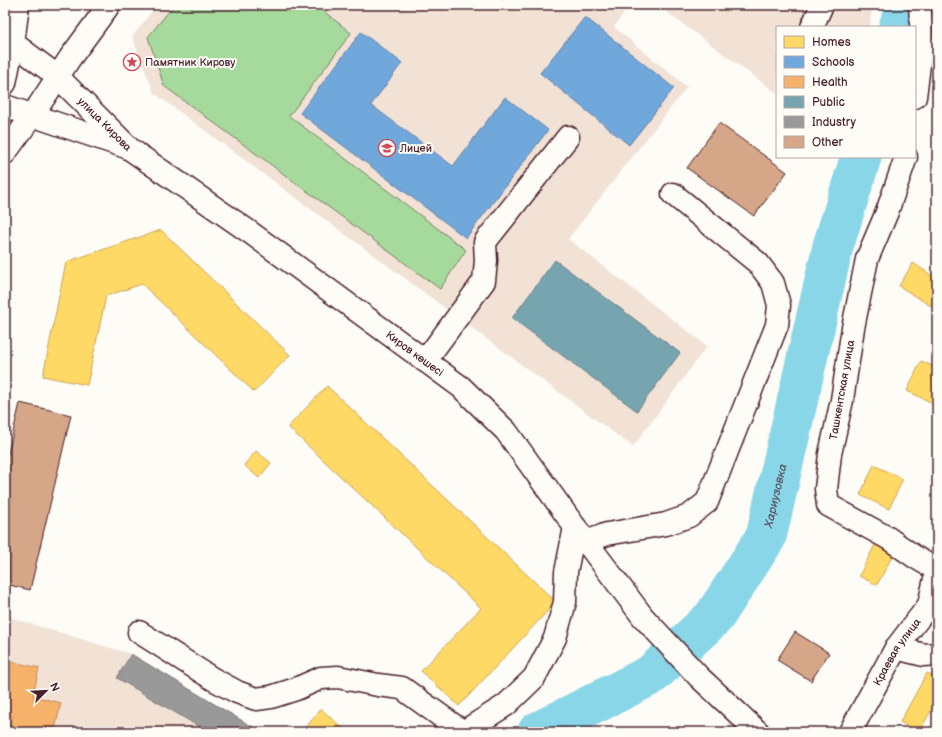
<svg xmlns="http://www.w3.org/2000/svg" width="942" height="737" font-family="'Balsamiq Sans',sans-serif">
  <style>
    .built { fill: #f1e2d5 }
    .green { fill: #a6da9c; stroke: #787c64 }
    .homes { fill: #ffd966; stroke: #c9a154 }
    .schools { fill: #6fa8dc; stroke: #647fa7 }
    .health { fill: #f6b26b; stroke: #c28658 }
    .public { fill: #76a5af; stroke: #697d87 }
    .industry { fill: #999; stroke: #817478 }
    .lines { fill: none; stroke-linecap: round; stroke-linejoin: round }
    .river { stroke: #89d6e8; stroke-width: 41 }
    .building { fill: #d5a687; stroke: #4a1f2b }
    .minor-casing { stroke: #4a1f2b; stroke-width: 25 }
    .minor { stroke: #fdfcf7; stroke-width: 22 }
    .labels { text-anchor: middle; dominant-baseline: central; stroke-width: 4; stroke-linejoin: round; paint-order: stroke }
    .poi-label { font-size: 11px; fill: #4a1f2b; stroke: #fdfcf7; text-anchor: start }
    .street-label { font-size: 11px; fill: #4a1f2b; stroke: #fdfcf7 }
    .water-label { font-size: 12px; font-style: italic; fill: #5d5664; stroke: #fdfcf7 }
  </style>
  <rect width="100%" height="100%" fill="#fdfcf7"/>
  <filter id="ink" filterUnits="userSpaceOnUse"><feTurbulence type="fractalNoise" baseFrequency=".025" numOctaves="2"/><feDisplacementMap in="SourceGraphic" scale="8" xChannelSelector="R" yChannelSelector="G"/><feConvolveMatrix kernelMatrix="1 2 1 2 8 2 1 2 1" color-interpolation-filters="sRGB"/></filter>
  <g filter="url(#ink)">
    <path class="built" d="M157 5H630L614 27 687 87 568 239 707 346 633 447 154 93 132 37Z
      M657 5H872L870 27H777V93Z
      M5 616 131 654 117 678 208 732H5Z"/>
    <path class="green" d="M174 5H316L351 33 289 116 466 250 440 289 164 86 148 37Z"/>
    <path class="homes" d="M161 230 290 355 254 392 142 284 106 296 87 385 43 376 66 262Z
      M913 263 937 279V297L931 306 899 286Z
      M921 361 937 368V405L907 391Z
      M327 386 556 602 459 706 421 671 481 608 288 427Z
      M256 451 271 463 259 478 244 465Z
      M874 465 903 479 889 509 860 495Z
      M877 541 895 551 877 585 859 576Z
      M927 673 937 678V700L919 732 900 722Z
      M321 709 347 732H302Z"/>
    <path class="schools" d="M585 17 674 88 629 145 540 73Z
      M361 32 402 63 371 105 453 166 505 97 548 130 466 238 300 113Z"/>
    <path class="health" d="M5 660 39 668 33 696 61 703 55 729 47 727 46 732H8L12 716 5 714Z"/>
    <path class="public" d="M555 260 680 353 637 411 512 318Z"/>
    <path class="industry" d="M131 654 261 732H208L117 678Z"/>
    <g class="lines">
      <g class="river">
        <path d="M899 27 906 5"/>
        <path id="s1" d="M538 732 651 675 714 617 766 537 833 246 861 157"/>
      </g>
    </g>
    <path class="building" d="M719 123 787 172 754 216 687 168Z
      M20 403 71 415 30 590 5 584V466Z
      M795 632 829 653 811 681 777 660Z"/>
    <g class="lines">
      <defs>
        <g id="minor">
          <path d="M812 27 822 5"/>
          <path id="s2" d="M5 41 13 43 57 76 130 149 251 233 461 387 506 431 575 527 643 617 699 677 758 732"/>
          <path d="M5 83 13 43 18 5"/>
          <path d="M915 97 922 41 920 5"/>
          <path d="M5 106 126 147"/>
          <path d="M5 153 32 116 70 58 109 5"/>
          <path d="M906 157 887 212 867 259 853 328 842 400 830 454 826 489 828 505 888 538 915 557 937 570"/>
          <path d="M425 361 484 281 486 261 485 242 568 137"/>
          <path d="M586 542 607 534 666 524 689 516 707 502 777 325 779 305 773 283 758 263 673 194"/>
          <path d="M139 632 213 679 237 692 256 699 271 697 296 689 321 678 338 677 378 685 402 688 463 732"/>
          <path d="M896 648 924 655 937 654"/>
          <path d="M463 732 506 705 534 678 555 638 565 602 566 572 575 527"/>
          <path id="s3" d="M850 732 896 648 929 605 937 570"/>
        </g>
      </defs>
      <use href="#minor" class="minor-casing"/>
      <use href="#minor" class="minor"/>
    </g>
  </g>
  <defs>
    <symbol id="sight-ring" viewBox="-11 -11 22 22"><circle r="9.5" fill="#fdfcf7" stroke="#d1495b" stroke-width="1.5"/><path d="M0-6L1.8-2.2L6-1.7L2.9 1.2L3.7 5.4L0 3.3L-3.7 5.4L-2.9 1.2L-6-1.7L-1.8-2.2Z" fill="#d1495b"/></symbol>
    <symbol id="school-ring" viewBox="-11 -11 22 22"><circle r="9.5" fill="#fdfcf7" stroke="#d1495b" stroke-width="1.5"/><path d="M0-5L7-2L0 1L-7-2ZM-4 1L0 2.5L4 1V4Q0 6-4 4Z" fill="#d1495b"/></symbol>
  </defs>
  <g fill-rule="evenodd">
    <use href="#sight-ring" x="122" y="52" width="20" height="20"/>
    <use href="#school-ring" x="377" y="138" width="20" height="20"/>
  </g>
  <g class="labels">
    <g class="poi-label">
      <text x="145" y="62">Памятник Кирову</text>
      <text x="400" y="148">Лицей</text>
    </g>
    <g class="street-label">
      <text stroke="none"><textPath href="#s2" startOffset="131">улица Кирова</textPath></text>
      <text stroke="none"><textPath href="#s2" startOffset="517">Киров көшесі</textPath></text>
      <text transform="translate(842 390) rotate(-80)">Ташкентская улица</text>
      <text stroke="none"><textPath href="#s3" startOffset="93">Краевая улица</textPath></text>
    </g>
    <g class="water-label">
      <text stroke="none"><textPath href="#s1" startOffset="350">Хариузовка</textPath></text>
    </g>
  </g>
  <rect width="942" height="737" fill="none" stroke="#fdfcf7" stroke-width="20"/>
  <rect x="10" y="10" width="922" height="717" fill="none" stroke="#4a1f2b" stroke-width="1.5" filter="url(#ink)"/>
  <rect x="776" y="26" width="140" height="132" fill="#fdfcf7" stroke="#b5a4a5"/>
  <rect x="784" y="36" width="20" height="12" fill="#ffd966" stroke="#b5a4a5"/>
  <text x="812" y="46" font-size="12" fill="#4a1f2b">Homes</text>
  <rect x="784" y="56" width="20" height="12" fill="#6fa8dc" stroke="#b5a4a5"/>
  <text x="812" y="66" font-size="12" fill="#4a1f2b">Schools</text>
  <rect x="784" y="76" width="20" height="12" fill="#f6b26b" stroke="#b5a4a5"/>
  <text x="812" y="86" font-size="12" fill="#4a1f2b">Health</text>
  <rect x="784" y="96" width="20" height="12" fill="#76a5af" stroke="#b5a4a5"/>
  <text x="812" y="106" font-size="12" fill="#4a1f2b">Public</text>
  <rect x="784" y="116" width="20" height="12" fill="#999999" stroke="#b5a4a5"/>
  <text x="812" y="126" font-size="12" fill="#4a1f2b">Industry</text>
  <rect x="784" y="136" width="20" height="12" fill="#d5a687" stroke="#b5a4a5"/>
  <text x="812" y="146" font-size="12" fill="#4a1f2b">Other</text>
  <g transform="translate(46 691) rotate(66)" stroke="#fdfcf7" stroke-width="3" paint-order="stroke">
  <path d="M0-3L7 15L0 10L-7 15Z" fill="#4a1f2b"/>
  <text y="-6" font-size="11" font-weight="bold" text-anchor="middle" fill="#4a1f2b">N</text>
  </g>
</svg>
